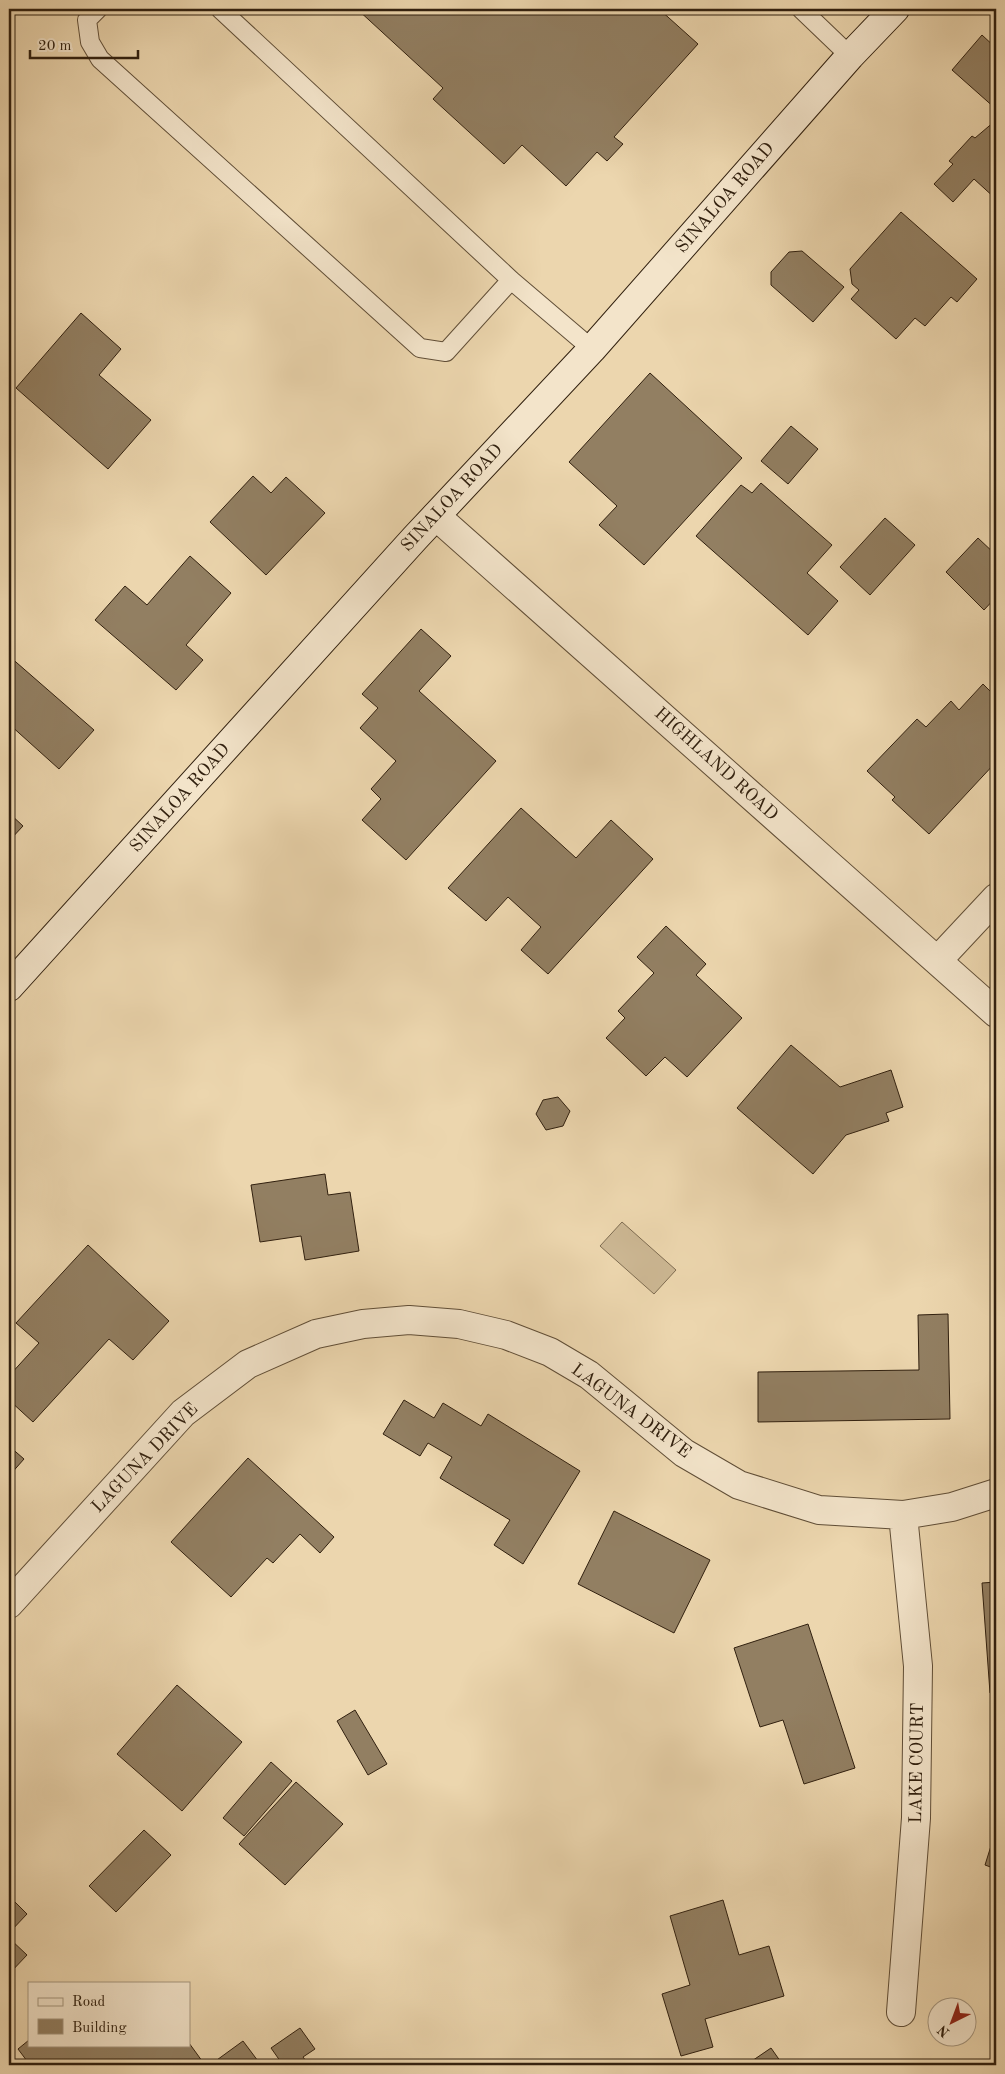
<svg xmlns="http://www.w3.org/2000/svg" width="1005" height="2074" font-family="'Old Standard TT',serif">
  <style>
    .green { fill: #ccb793; stroke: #7e6c51 }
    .building { fill: #927f62; stroke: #31200f }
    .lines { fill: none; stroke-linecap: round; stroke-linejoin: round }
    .lane-casing { stroke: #604e37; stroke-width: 20 }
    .street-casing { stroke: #604e37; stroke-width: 30 }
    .secondary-casing { stroke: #31200f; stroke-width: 30 }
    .lane { stroke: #f3e4ca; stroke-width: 18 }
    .street { stroke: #f3e4ca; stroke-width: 28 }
    .secondary { stroke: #f3e4ca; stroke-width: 28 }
    .labels { text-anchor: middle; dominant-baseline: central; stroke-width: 5; stroke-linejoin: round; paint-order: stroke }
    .street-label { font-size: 18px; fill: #31200f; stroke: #f3e4ca }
  </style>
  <rect width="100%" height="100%" fill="#ecd6ae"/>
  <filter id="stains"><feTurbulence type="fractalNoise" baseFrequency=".004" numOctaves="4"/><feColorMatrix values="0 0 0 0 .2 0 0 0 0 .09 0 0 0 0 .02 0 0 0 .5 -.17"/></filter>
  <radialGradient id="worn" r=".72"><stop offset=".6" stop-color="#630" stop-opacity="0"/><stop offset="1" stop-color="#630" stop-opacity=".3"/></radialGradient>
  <path class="green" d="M622 1222 676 1270 654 1294 600 1246Z"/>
  <path class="building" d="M357 9H659L698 44 614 137 623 144 607 161 597 152 566 186 522 145 504 164 433 99 443 88Z
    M982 35 996 48V109L952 70Z
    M996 111V199L974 179 953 202 934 184 953 164 949 161 972 136 975 138 995 121 991 117Z
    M901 212 977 279 957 302 951 297 925 326 915 318 896 339 851 299 859 290 852 284 850 269Z
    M802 251 844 287 813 322 771 285V272L789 252Z
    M81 313 121 349 99 375 151 420 108 469 16 388Z
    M650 373 742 458 644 565 599 525 617 506 569 462Z
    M791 426 818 449 788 484 761 461Z
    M253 476 271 493 286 477 325 513 266 575 210 522Z
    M761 483 832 545 807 573 838 601 808 635 696 536 741 485 752 493Z
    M885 518 915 545 870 595 840 567Z
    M978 538 996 555V597L984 610 946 572Z
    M190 556 231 593 186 645 203 660 176 690 95 620 125 586 147 605Z
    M421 629 451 656 419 691 496 761 406 860 362 820 381 799 371 789 396 761 360 728 378 708 362 694Z
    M9 656 94 730 59 769 9 724Z
    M983 684 996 697V762L929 834 892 800 895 797 867 771 917 719 926 727 951 701 959 710Z
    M521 808 576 858 611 820 653 859 548 974 521 950 541 927 508 897 486 921 448 888Z
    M9 813 23 826 9 841Z
    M666 926 706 964 696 975 742 1018 687 1077 665 1057 646 1076 606 1038 625 1018 618 1011 654 973 637 957Z
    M791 1045 840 1087 891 1070 903 1107 886 1113 889 1121 846 1135 813 1174 737 1108Z
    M558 1097 570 1111 563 1126 546 1130 536 1114 543 1100Z
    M325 1174 328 1195 350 1192 359 1251 305 1260 301 1236 260 1242 251 1185Z
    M88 1245 169 1321 133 1360 109 1339 33 1422 9 1400V1376L39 1343 16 1323Z
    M948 1314 950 1419 758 1422V1372L919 1370 918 1315Z
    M404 1400 434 1418 443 1403 481 1426 488 1414 580 1471 523 1564 494 1545 510 1520 440 1478 452 1457 428 1443 420 1456 383 1434Z
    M9 1446 24 1459 9 1476Z
    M248 1458 334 1537 320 1553 300 1534 273 1563 267 1558 231 1597 171 1542Z
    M614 1511 710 1560 674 1633 578 1584Z
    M996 1582V1692L990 1693 982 1583Z
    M808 1624 855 1768 804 1784 783 1720 760 1727 734 1648Z
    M177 1685 242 1742 182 1811 117 1754Z
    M355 1710 387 1764 368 1775 337 1721Z
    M271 1762 292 1781 244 1836 223 1818Z
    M296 1782 343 1824 285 1885 239 1844Z
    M144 1830 171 1855 116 1912 89 1886Z
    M996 1830V1869L985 1865Z
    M9 1896 27 1914 9 1933Z
    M723 1900 739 1955 769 1946 784 1996 705 2019 713 2047 681 2056 662 1994 690 1985 670 1916Z
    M9 1938 27 1955 9 1974Z
    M300 2028 315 2049 303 2057 309 2065H283L271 2048Z
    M29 2040V2045H189V2043L205 2065H30L18 2049Z
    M243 2041 261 2065H210Z
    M771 2048 783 2065H746Z"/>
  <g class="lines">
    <defs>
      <path id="lane" d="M98 9 87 20 90 42 100 59 420 348 446 352 511 280
        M220 9 511 280 592 349
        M801 9 850 56"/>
      <path id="street" d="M436 516 996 1013
        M938 960 996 898
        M9 1604 183 1413 248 1364 316 1334 363 1324 409 1320 459 1324 506 1335 550 1352 589 1375 684 1453 739 1485 819 1510 903 1515 952 1507 996 1493
        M901 2012 916 1818 918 1666 903 1515"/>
      <path id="secondary" d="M9 987 415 538 592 349 850 56 895 9"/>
    </defs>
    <use href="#lane" class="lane-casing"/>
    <use href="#street" class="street-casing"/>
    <use href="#secondary" class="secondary-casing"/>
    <use href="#lane" class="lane"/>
    <use href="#street" class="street"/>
    <use href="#secondary" class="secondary"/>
  </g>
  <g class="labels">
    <g class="street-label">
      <text transform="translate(725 198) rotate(-49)">SINALOA ROAD</text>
      <text transform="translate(452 498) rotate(-47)">SINALOA ROAD</text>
      <text transform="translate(716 764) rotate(42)">HIGHLAND ROAD</text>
      <text transform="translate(180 798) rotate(-48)">SINALOA ROAD</text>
      <text transform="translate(631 1411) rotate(37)">LAGUNA DRIVE</text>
      <text transform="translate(145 1458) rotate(-46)">LAGUNA DRIVE</text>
      <text transform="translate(917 1763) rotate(-89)">LAKE COURT</text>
    </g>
  </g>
  <rect width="1005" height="2074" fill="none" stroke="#ecd6ae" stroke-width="30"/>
  <rect x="10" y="10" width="985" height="2054" fill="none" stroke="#31200f" stroke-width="2.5"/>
  <rect x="15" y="15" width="975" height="2044" fill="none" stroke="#31200f"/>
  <rect x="28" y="1982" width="162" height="65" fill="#f3e4ca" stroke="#a5967f"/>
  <rect x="38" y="1998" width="25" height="8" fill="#f3e4ca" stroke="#a5967f"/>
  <text x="72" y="2006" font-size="15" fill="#31200f">Road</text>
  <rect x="38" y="2019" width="25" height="15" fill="#927f62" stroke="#a5967f"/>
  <text x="72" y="2032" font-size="15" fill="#31200f">Building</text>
  <g transform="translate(952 2022) rotate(222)"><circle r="24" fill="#f3e4ca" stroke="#a5967f"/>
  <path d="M0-4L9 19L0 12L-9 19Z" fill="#8f2418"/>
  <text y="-8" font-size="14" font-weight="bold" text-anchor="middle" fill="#31200f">N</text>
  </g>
  <path d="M30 50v8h108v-8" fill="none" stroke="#31200f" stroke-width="2.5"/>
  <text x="38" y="50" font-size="15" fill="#31200f" stroke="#f3e4ca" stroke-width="4" paint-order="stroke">20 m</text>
  <rect width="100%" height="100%" filter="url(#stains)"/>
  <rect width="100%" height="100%" fill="url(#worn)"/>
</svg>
